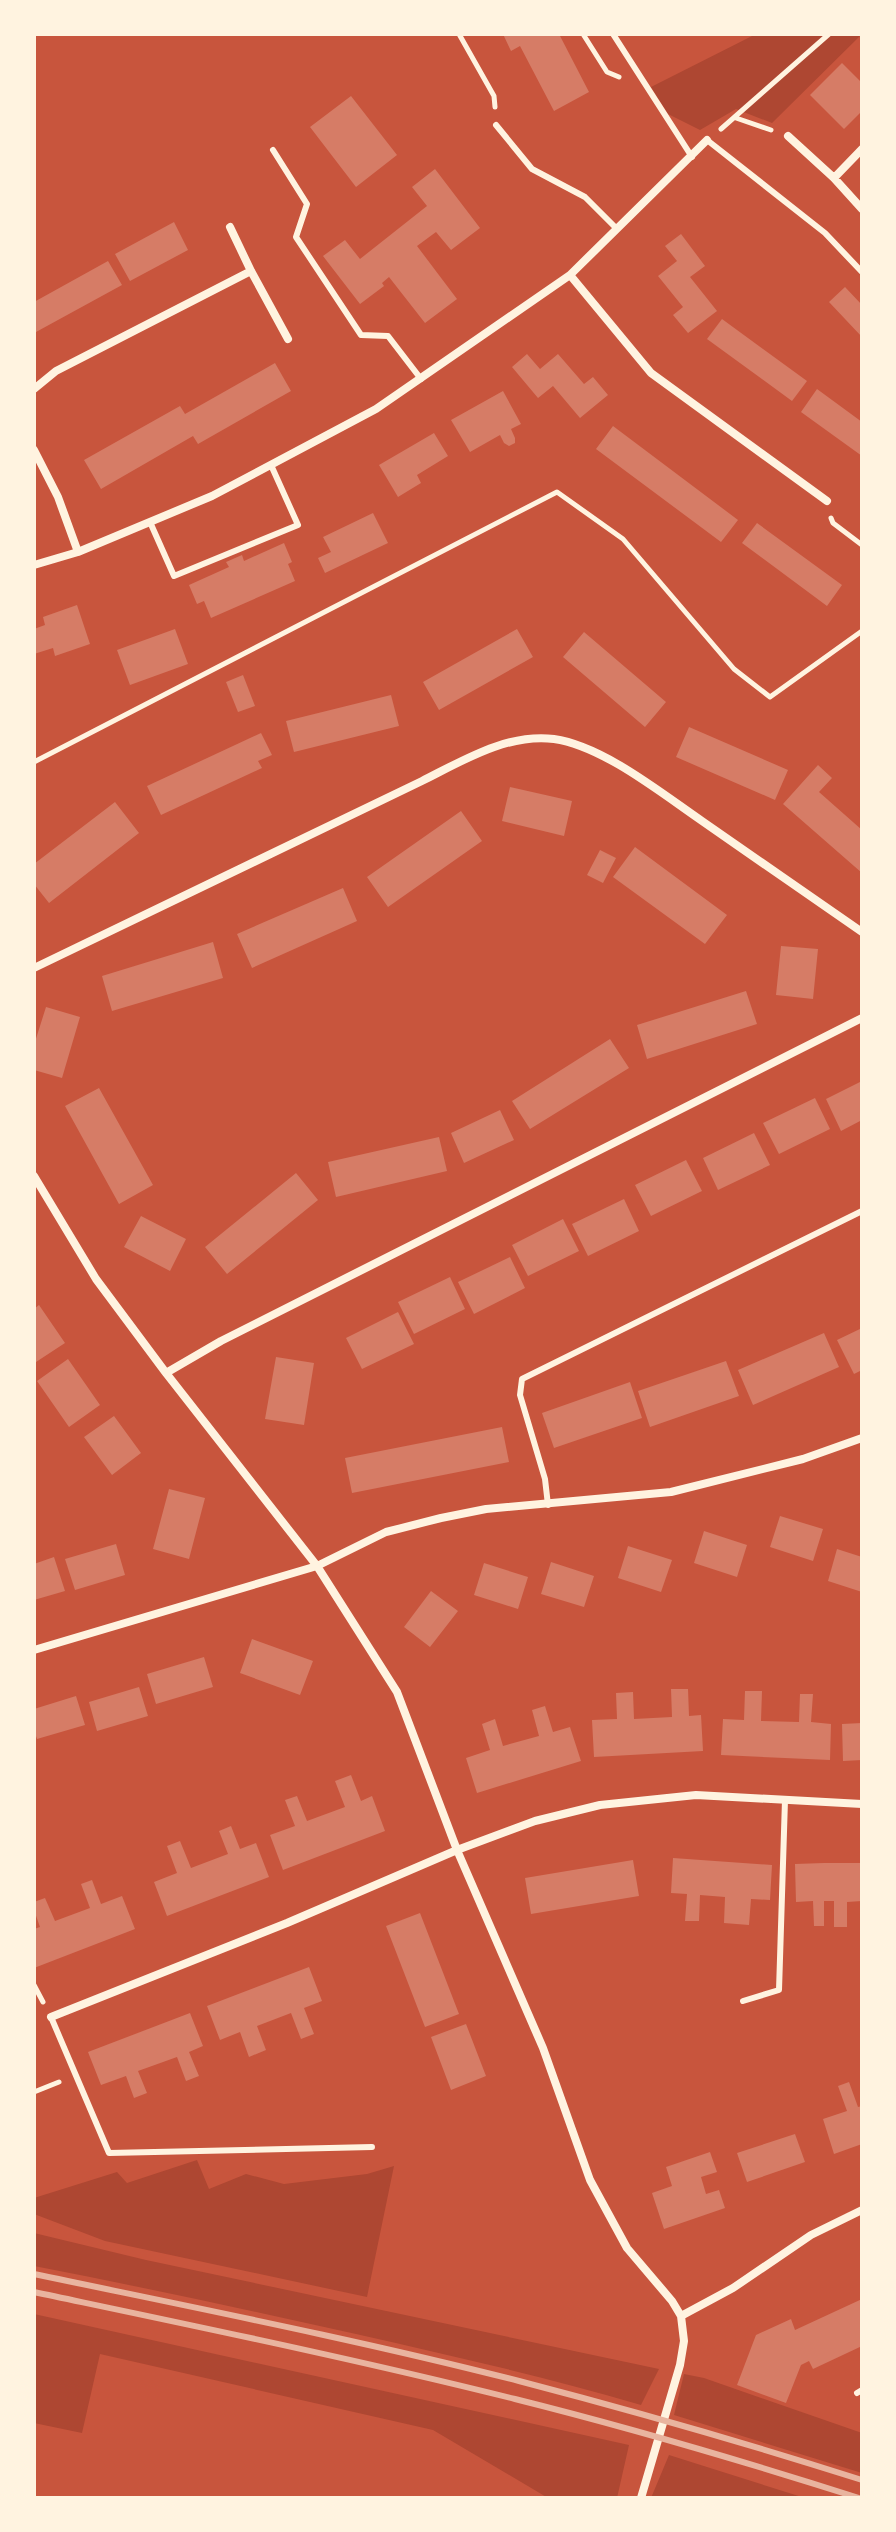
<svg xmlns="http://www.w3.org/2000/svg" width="896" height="2532" font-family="Commissioner,sans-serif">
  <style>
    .green { fill: #ae4732 }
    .building { fill: #d67c66 }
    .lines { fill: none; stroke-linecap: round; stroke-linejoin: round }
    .path { stroke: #fff3e0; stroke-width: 5 }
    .service { stroke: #fff3e0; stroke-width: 6 }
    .minor { stroke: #fff3e0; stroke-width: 8 }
    .rail { stroke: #e9b49f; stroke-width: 6 }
  </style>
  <rect width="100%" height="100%" fill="#c8553d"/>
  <path class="green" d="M756 34H862L772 123 736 109 700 130 668 114 651 87Z
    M197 2160 209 2189 246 2174 284 2184 367 2174 394 2166 367 2297 105 2241 34 2214V2198L117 2172 127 2183Z
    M34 2233 146 2260 659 2369 641 2405C547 2377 452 2356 356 2334 249 2310 142 2287 34 2266Z
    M34 2314 629 2445 617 2498H548L433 2430 100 2354 82 2433 34 2423Z
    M684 2374 704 2378 862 2433V2473L674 2415Z
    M669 2455 805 2498H651Z"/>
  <path class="building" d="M503 34H559L589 92 554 111 520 46 511 51Z
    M842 63 862 83V111L844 129 810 95Z
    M351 96 397 155 356 187 310 127Z
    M435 169 480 228 451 250 436 232 417 246 457 299 425 323 389 277 382 283 384 286 360 304 323 256 345 240 360 259 427 206 412 187Z
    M174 222 188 250 130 281 115 254Z
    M681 234 705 266 690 277 717 311 688 333 673 315 683 307 658 276 677 261 665 246Z
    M108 261 122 285 36 332 34 302Z
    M845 287 862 305V337L829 302Z
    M722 319 807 381 792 401 707 339Z
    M527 354 540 369 558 354 584 384 593 377 608 395 580 418 553 386 538 398 512 367Z
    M275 363 291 391 198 444 193 436 101 489 84 460 180 406 185 414Z
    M817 389 862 422V456L801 412Z
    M503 391 521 424 511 429 515 438V443L509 446 504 443 500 435 470 452 451 420Z
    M613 426 738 520 721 542 596 449Z
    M434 433 448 456 417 475 421 483 398 497 379 465Z
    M373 513 388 543 325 573 318 558 331 552 323 537Z
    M757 523 842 585 827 606 742 543Z
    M284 543 292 562 288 564 295 581 211 618 204 601 197 604 189 585 229 567 226 562 242 555 244 561Z
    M77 605 90 644 55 656 53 648 34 654V629L45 625 43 617Z
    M175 629 188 664 130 685 117 650Z
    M517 629 533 657 439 710 423 682Z
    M584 632 666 702 645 727 563 657Z
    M243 675 255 706 238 712 226 682Z
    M391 695 399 726 294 752 286 721Z
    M689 727 788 770 775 800 676 757Z
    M261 733 272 755 258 761 262 768 161 815 147 786Z
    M818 765 832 778 819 792 862 830V873L783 804Z
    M510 787 572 801 564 836 502 821Z
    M115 802 139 833 49 903 34 884V864Z
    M461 811 482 841 388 907 367 877Z
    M635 847 727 915 705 944 613 877Z
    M600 850 616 858 603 883 587 875Z
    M343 888 357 921 252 968 237 934Z
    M213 942 223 978 112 1011 102 976Z
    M781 946 818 949 813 999 776 995Z
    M746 991 757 1024 647 1059 637 1025Z
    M46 1007 80 1017 62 1078 34 1070V1045Z
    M610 1039 629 1068 530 1129 512 1101Z
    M862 1081V1120L841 1131 826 1099Z
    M99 1088 153 1185 119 1204 65 1106Z
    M815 1098 830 1129 779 1154 763 1123Z
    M500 1110 514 1140 464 1163 451 1133Z
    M754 1133 770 1165 718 1190 703 1158Z
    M439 1137 447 1171 336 1197 328 1162Z
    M686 1160 702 1191 651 1216 635 1185Z
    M296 1173 318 1200 227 1274 205 1247Z
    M624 1199 639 1231 588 1256 572 1224Z
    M141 1216 186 1239 170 1271 124 1247Z
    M563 1219 579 1251 528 1276 512 1245Z
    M510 1257 525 1288 474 1314 458 1282Z
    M450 1277 465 1309 414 1334 398 1302Z
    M39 1305 65 1343 36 1362 34 1309Z
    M398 1312 414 1344 362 1369 346 1338Z
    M862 1328V1370L854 1374 837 1340Z
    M824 1333 839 1367 753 1405 738 1370Z
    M276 1357 314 1363 304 1425 265 1419Z
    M68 1359 100 1405 69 1427 37 1381Z
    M726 1361 739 1396 650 1427 638 1391Z
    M630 1382 642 1418 554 1448 542 1413Z
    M114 1416 141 1453 112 1475 84 1437Z
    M502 1427 509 1462 352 1493 345 1458Z
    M169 1489 205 1498 189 1559 153 1549Z
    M780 1516 823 1529 813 1561 770 1547Z
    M704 1531 747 1545 737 1577 694 1563Z
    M116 1544 125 1575 75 1590 65 1559Z
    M628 1546 672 1560 661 1592 618 1578Z
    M837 1549 862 1557V1592L828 1581Z
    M54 1557 65 1591 34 1600V1564Z
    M551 1562 594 1576 584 1607 541 1594Z
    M484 1563 528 1577 518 1609 474 1595Z
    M431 1591 458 1611 430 1647 404 1627Z
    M252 1639 313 1661 300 1695 240 1673Z
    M204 1657 213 1687 156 1704 147 1674Z
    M139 1687 148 1716 97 1731 89 1702Z
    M671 1689H688L689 1716 701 1715 703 1751 594 1757 592 1720 617 1719 616 1693 633 1692 634 1719 672 1717Z
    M745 1691H762L761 1721 799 1722 800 1694H813L811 1722 831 1724 830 1760 721 1755 723 1719 744 1720Z
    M76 1696 85 1725 37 1739 34 1730V1709Z
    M545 1706 553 1732 570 1727 581 1761 477 1793 466 1758 490 1750 482 1724 495 1719 503 1746 539 1736 532 1710Z
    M862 1723V1760L843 1761 842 1724Z
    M351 1775 361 1801 372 1796 385 1831 283 1870 270 1835 295 1826 285 1800 297 1796 307 1821 345 1807 335 1781Z
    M231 1826 240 1849 256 1843 269 1877 167 1916 154 1882 177 1873 167 1846 180 1841 191 1868 228 1854 219 1831Z
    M673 1858 772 1865 770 1900 751 1899 749 1925 724 1923 725 1897 700 1895 699 1921H685L687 1894 671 1893Z
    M633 1860 639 1896 531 1914 525 1878Z
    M824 1863H862V1901L847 1902V1927H834V1901H824V1926H814L813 1901 796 1902 795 1864Z
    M92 1880 101 1904 122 1896 135 1929 34 1968V1929L40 1927 34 1910V1902L45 1898 55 1921 90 1908 81 1884Z
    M420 1913 459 2014 425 2027 386 1926Z
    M309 1967 322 2001 304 2008 314 2034 301 2039 291 2013 257 2026 266 2050 249 2057 240 2032 220 2040 207 2006Z
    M190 2013 203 2046 189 2052 199 2076 186 2081 177 2057 138 2071 147 2093 134 2098 126 2076 101 2085 88 2052Z
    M466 2024 486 2076 451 2090 431 2037Z
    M849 2082 858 2107 862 2106V2144L834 2154 823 2119 847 2111 838 2086Z
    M795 2134 805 2162 747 2182 737 2153Z
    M710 2152 717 2172 701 2177 706 2194 719 2190 725 2208 664 2229 652 2193 672 2186 666 2167Z
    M862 2299V2346L813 2369 809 2361 801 2365 786 2403 737 2385 756 2335 791 2319 795 2330Z"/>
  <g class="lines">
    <path class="path" d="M459 34 494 96 495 107
      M583 34 607 72 619 77
      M736 118 771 130
      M721 129 829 34
      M831 518 833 523 862 545
      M34 762 557 492 623 539 734 669 770 697 862 631
      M34 1985 43 2002
      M34 2092 59 2082"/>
    <path class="service" d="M613 34 692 157
      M496 125 532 169 585 197 617 229
      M707 140 825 233 862 272
      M273 150 307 204 296 237 361 335 388 336 421 379
      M150 522 174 576 298 525 271 465
      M548 1505 545 1479 520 1395 522 1379 862 1211
      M743 2001 779 1990 785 1800
      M51 2017 109 2153 372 2147
      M857 2393 862 2390"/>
    <path class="minor" d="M788 136 834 178 862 209
      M834 178 862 149
      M230 227 251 271 288 339
      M570 275 651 373 827 501
      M34 389 56 371 251 271
      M34 450 58 497 78 552
      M34 565 78 552 212 496 376 409 570 275 707 140
      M34 968 422 781C462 761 507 733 554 739 603 746 661 793 702 821 755 858 809 895 862 932
      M34 1176 96 1279 166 1373 317 1566 397 1692 457 1850 543 2048 590 2180 627 2248 672 2301 681 2316 684 2341 680 2365 641 2498
      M166 1373 221 1341 862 1018
      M34 1650 317 1566 386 1532 441 1518 486 1509 671 1492 803 1459 862 1438
      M51 2017 287 1923 457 1850 535 1821 600 1805 696 1795 862 1804
      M681 2316 733 2288 811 2235 862 2210"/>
    <path class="rail" d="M34 2274C196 2308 359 2340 519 2381 634 2411 749 2444 862 2480
      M34 2292C195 2326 355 2359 515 2399 631 2428 746 2462 859 2498"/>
  </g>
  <rect width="896" height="2532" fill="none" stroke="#fff3e0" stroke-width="72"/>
</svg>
